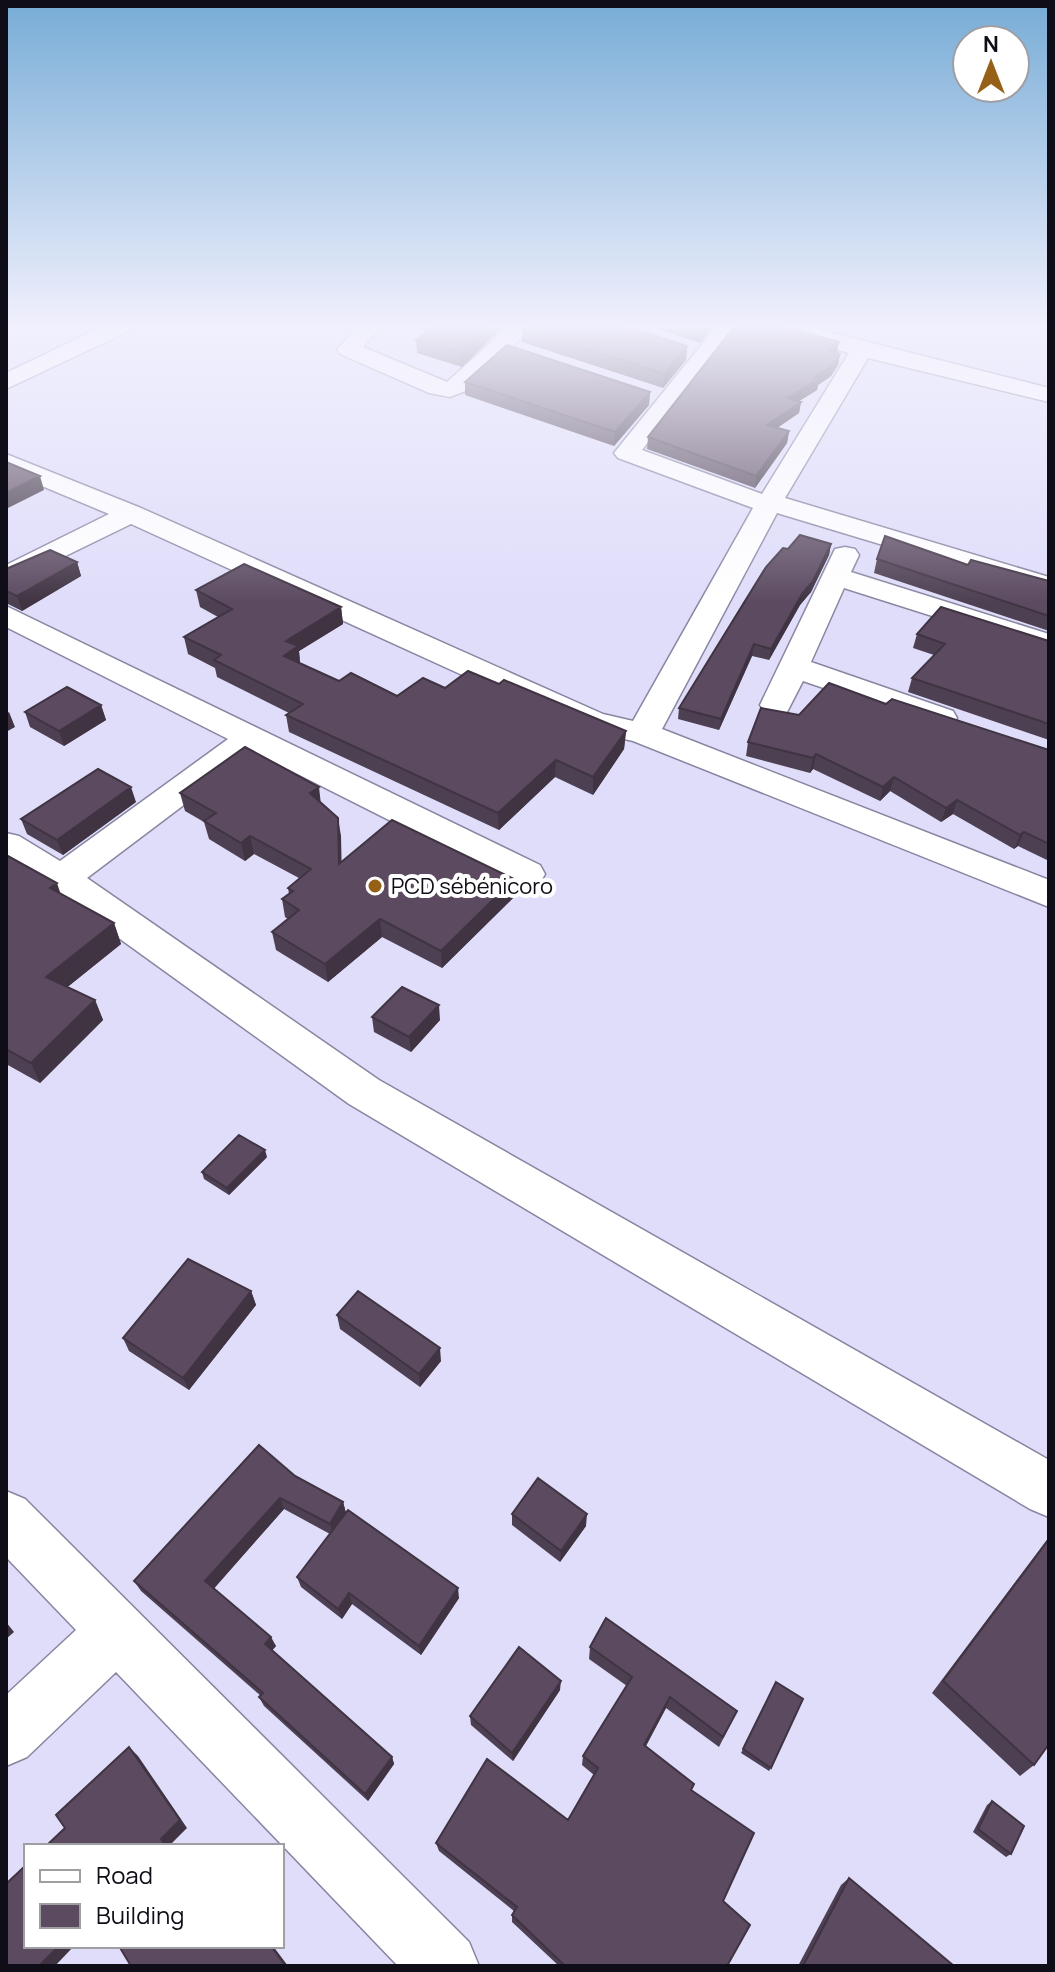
<svg xmlns="http://www.w3.org/2000/svg" width="1055" height="1972" font-family="Manrope,sans-serif">
  <style>
    .lines { fill: none; stroke-linecap: round; stroke-linejoin: round }
    .minor-casing { stroke: #8885a0; stroke-width: 3 }
    .minor { fill: #fff; fill-rule: evenodd }
    .wall { fill: #4e4053 }
    .shaded-wall { fill: #403443 }
    .building { fill: #5b4a60; stroke: #403443; stroke-width: 2 }
    .poi-dot { fill: #966117; stroke: #fff; stroke-width: 3 }
    .labels { text-anchor: middle; dominant-baseline: central; stroke-width: 8; stroke-linejoin: round; paint-order: stroke }
    .poi-label { font-size: 22px; fill: #0f0e18; stroke: #fff; text-anchor: start }
  </style>
  <rect width="100%" height="100%" fill="#dfddfa"/>
  <g class="lines">
    <defs>
      <path id="minor" d="M101 327H130L127 332 6 389V373Z
        M358 327H382L363 347 447 382 508 327H532L468 390 450 397 429 393 340 354 337 349Z
        M716 327H739L642 450 762 494 849 353 776 332 773 327H809L1049 388V402L868 358 785 498 1049 577V595L777 513 662 729 1049 880V907L633 741 581 729 131 524 6 585V565L109 514 6 471V454L141 508 603 714 633 721 753 508 618 458 614 453Z
        M845 547 855 549 859 555 851 572 1049 634V653L844 588 811 662 953 711 957 718 953 725 941 728 803 681 787 712 776 715 765 712 760 705 835 549Z
        M6 606 540 865 545 874 540 883 527 887 514 883 254 752 87 878 379 1080 1049 1460V1517L1030 1509 349 1104 48 887 6 861V833L19 836 60 861 228 739 6 627Z
        M6 1491 25 1499 469 1942 479 1966H398L116 1672 27 1757 6 1766V1695L76 1630 6 1557Z"/>
    </defs>
    <use href="#minor" class="minor-casing"/>
    <use href="#minor" class="minor"/>
  </g>
  <path class="wall" d="M414 327H503L462 367 417 353 416 340 428 331Z
    M652 327H712L700 343Z
    M522 328 687 346 686 360 663 388 522 342Z
    M837 353 840 354 838 365 831 376 818 385 817 390 799 401 801 402 799 413 777 428 789 431 787 443 755 488 647 449 648 437Z
    M465 382 650 392 649 405 614 446 465 395Z
    M831 544 829 555 811 592 800 605 769 660 752 656 719 730 678 719 679 708 788 549Z
    M877 559 968 565 1049 581V631L874 573Z
    M77 562 81 576 22 611 6 603V569Z
    M196 590 341 607 343 624 299 651 300 663 339 681 397 696 445 688 499 684 626 731 624 749 593 795 555 777 499 830 289 732 286 715 289 713 217 677 215 668 188 654 184 637 218 617 200 607Z
    M917 634 1049 641V740L908 692 912 678 934 655 913 648Z
    M886 704 1049 750V861L1018 846 1014 849 953 814 941 822 890 791 880 801 813 769 810 773 746 756 748 742 799 715Z
    M101 705 106 720 64 746 30 727 25 712Z
    M180 793 321 803 341 836V863L514 897 442 968 382 937 328 982 276 950 272 932 288 919 285 917 282 899 289 894 288 888 299 878 254 854 245 861 209 839 204 822 185 811Z
    M136 802 63 855 27 834 21 819Z
    M6 855 61 894 114 923 121 944 67 987 95 1000 103 1020 40 1083 6 1064Z
    M372 1017 440 1020 411 1052 374 1032Z
    M267 1157 229 1195 204 1179 202 1172Z
    M251 1291 256 1305 189 1390 129 1351 123 1338Z
    M337 1315 441 1361 420 1387 340 1329Z
    M295 1476 343 1502 346 1513 459 1598 421 1655 352 1604 342 1619 301 1587 297 1577 330 1534 284 1509 214 1588 276 1646 272 1650 392 1757 394 1764 368 1801 264 1706 259 1697 261 1696 141 1591 134 1581Z
    M512 1514 586 1526 560 1562 512 1525Z
    M1049 1537V1744L1034 1765 1020 1776 932 1693Z
    M590 1647 737 1711 719 1747 666 1708 646 1746 691 1791 723 1901 727 1966H559L512 1922V1915L514 1911 439 1851 436 1843 568 1820 594 1775 582 1765 583 1756 627 1686 589 1659Z
    M776 1682 771 1768 769 1771 741 1753Z
    M560 1690 513 1761 471 1725 470 1716Z
    M992 1801 1011 1854 1006 1857 973 1832 987 1805Z
    M849 1878 954 1966H798L841 1885Z"/>
  <path class="shaded-wall" d="M489 327H503L462 367 461 353Z
    M703 327H712L700 343 701 329Z
    M839 342 837 353 829 350Z
    M687 346 686 360 663 388 664 374Z
    M840 354 838 365 831 376 818 385 817 390 786 409 788 398 814 378Z
    M650 392 649 405 614 446 615 432Z
    M801 402 799 413 765 436 767 425Z
    M789 431 787 443 755 488 756 476Z
    M40 476 44 490 6 509V493Z
    M831 544 829 555 811 592 800 605 769 660 771 649Z
    M77 562 81 576 22 611 17 596Z
    M341 607 343 624 299 651 300 663 284 656 286 641Z
    M754 644 752 656 719 730 721 719Z
    M101 705 106 720 64 746 59 731Z
    M9 712 15 727 6 732V714Z
    M626 731 624 749 593 795V777Z
    M816 754 813 769 810 773 813 758Z
    M556 760 555 777 499 830 498 813Z
    M894 777 890 791 880 801 883 787Z
    M131 787 136 802 63 855 57 840Z
    M319 787 321 805 310 793Z
    M957 800 953 814 941 822 946 808Z
    M338 818 341 836 342 882 339 864Z
    M1024 832 1018 846 1014 849 1020 835Z
    M250 836 254 854 245 861 241 843Z
    M514 879V897L442 968 441 951Z
    M57 883 64 904 50 888Z
    M380 919 382 937 328 982 325 964Z
    M114 923 121 944 54 998 46 977Z
    M95 1000 103 1020 40 1083 31 1063Z
    M439 1005 440 1020 411 1052 409 1037Z
    M265 1150 267 1157 229 1195 227 1188Z
    M251 1291 256 1305 189 1390 183 1378Z
    M440 1348 441 1361 420 1387 419 1374Z
    M280 1498 284 1509 211 1592 205 1581Z
    M343 1502 346 1513 333 1535 330 1524Z
    M587 1514 586 1526 560 1562 561 1551Z
    M458 1588 459 1598 421 1655 419 1646Z
    M349 1593 352 1604 342 1619 338 1609Z
    M6 1622 14 1632 6 1639Z
    M271 1637 276 1646 270 1653 265 1644Z
    M561 1681 560 1690 513 1761 512 1753Z
    M670 1697 666 1708 641 1755 644 1745Z
    M129 1747 138 1756 187 1828 169 1846H166L161 1839Z
    M392 1757 394 1764 368 1801 365 1794Z
    M59 1946H74L55 1966H39Z
    M271 1946H273L288 1966H284Z"/>
  <path class="building" d="M433 327H489L461 353 416 340Z
    M523 327H628L687 346 664 374 522 328Z
    M734 327H785L839 342 829 350 840 354 833 365 814 378 819 379 788 398 801 402 767 425 789 431 756 476 648 437Z
    M507 345 650 392 615 432 465 382Z
    M6 462 40 476 6 493Z
    M800 535 831 544 813 581 802 594 771 649 754 644 721 719 679 708 766 567 783 548 788 549Z
    M885 536 968 565 971 560 1049 581V616L877 559Z
    M50 550 77 562 17 596 6 591V569Z
    M244 564 341 607 286 641 298 646 284 656 339 681 351 673 397 696 423 678 445 688 468 671 499 684 504 680 626 731 593 777 556 760 498 813 286 715 303 704 214 660 221 655 184 637 232 609 196 590Z
    M941 607 1049 641V724L912 678 945 644 917 634Z
    M829 683 886 704 892 699 1049 750V844L1024 832 1020 835 957 800 946 808 894 777 883 787 816 754 813 758 748 742 761 708 799 715Z
    M67 687 101 705 59 731 25 712Z
    M245 747 319 787 310 793 338 818 339 864 392 820 514 879 441 951 380 919 325 964 272 932 299 910 282 899 293 891 288 888 311 869 250 836 241 843 204 821 216 813 180 793Z
    M98 769 131 787 57 840 21 819Z
    M6 855 57 883 50 888 114 923 46 977 95 1000 31 1063 6 1049Z
    M402 987 439 1005 409 1037 372 1017Z
    M239 1135 265 1150 227 1188 202 1172Z
    M188 1259 251 1291 183 1378 123 1338Z
    M358 1291 440 1348 419 1374 337 1315Z
    M259 1445 295 1476 343 1502 330 1524 280 1498 205 1581 271 1637 265 1644 392 1757 365 1794 259 1697 263 1693 134 1581Z
    M538 1478 587 1514 561 1551 512 1514Z
    M348 1510 458 1588 419 1646 349 1593 338 1609 297 1577Z
    M1049 1539V1744L1034 1765 943 1681Z
    M606 1618 737 1711 723 1737 670 1697 644 1745 694 1784 691 1790 754 1833 723 1901 750 1925 727 1966H565L512 1915 517 1907 436 1843 487 1759 568 1820 598 1768 583 1756 632 1677 590 1647Z
    M519 1647 561 1681 512 1753 470 1716Z
    M776 1682 803 1699 771 1768 743 1749Z
    M129 1747 180 1820 161 1839 166 1846H46L65 1828 56 1815Z
    M992 1801 1024 1826 1011 1854 978 1829Z
    M26 1865V1946H59L39 1966H6V1884Z
    M849 1878 954 1966H803Z
    M119 1946H271L285 1965 284 1966H131Z"/>
  <linearGradient id="sky" x2="0" y2="1"><stop stop-color="#77acd6"/><stop offset="0.54" stop-color="#f1f0fd"/><stop offset="1" stop-color="#f1f0fd" stop-opacity="0"/></linearGradient>
  <rect width="1055" height="603" fill="url(#sky)"/>
  <circle class="poi-dot" cx="375" cy="886" r="8"/>
  <g class="labels">
    <g class="poi-label">
      <text x="391" y="886">PCD sébénicoro</text>
    </g>
  </g>
  <rect width="1055" height="1972" fill="none" stroke="#0f0e18" stroke-width="16"/>
  <rect x="24" y="1844" width="260" height="104" fill="#ffffff" stroke="#9f9fa3" stroke-width="2"/>
  <rect x="40" y="1870" width="40" height="12" fill="#ffffff" stroke="#9f9fa3" stroke-width="2"/>
  <text x="96" y="1884" font-size="24" fill="#0f0e18">Road</text>
  <rect x="40" y="1904" width="40" height="24" fill="#5b4a60" stroke="#9f9fa3" stroke-width="2"/>
  <text x="96" y="1924" font-size="24" fill="#0f0e18">Building</text>
  <g transform="translate(991 64)"><circle r="38" fill="#ffffff" stroke="#9f9fa3" stroke-width="2"/>
  <path d="M0-6L14 30L0 20L-14 30Z" fill="#966117"/>
  <text y="-12" font-size="22" font-weight="bold" text-anchor="middle" fill="#0f0e18">N</text>
  </g>
</svg>
